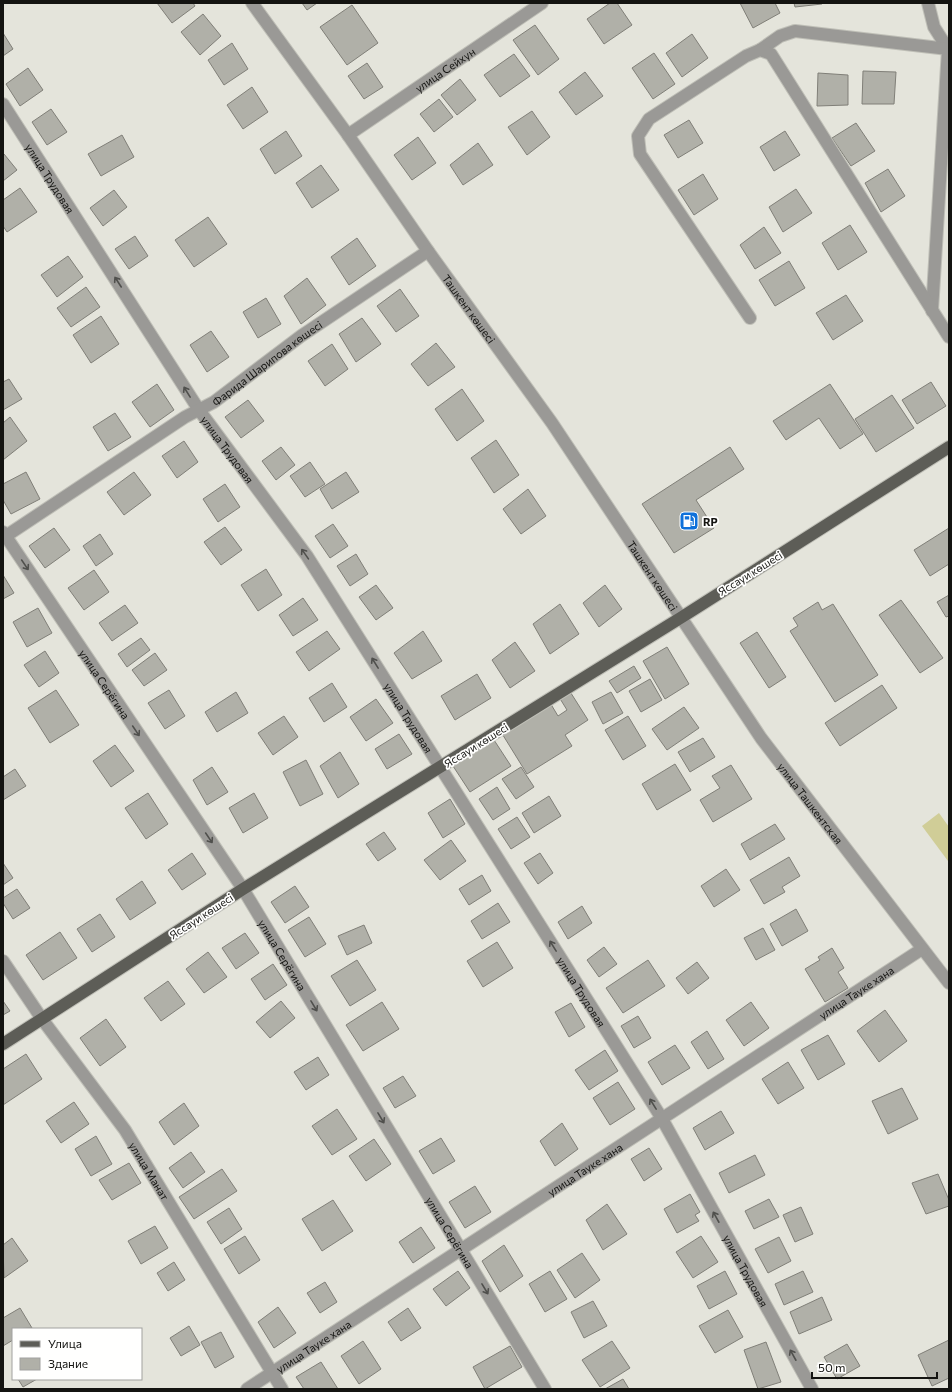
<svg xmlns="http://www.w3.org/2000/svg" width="952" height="1392" font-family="Commissioner,sans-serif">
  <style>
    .green { fill: #d0cd97 }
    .building { fill: #b0b0a8; stroke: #807f78 }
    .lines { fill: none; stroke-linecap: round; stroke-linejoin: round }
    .minor-casing { stroke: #bfbfb7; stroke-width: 14 }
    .major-casing { stroke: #bfbfb7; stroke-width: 14 }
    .minor { stroke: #9a9996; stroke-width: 12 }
    .major { stroke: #5d5d57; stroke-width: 12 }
    .oneway { stroke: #50504d }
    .labels { text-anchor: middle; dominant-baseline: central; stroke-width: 3.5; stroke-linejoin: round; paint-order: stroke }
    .street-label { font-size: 11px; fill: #141411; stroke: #fffffe }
    .poi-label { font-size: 11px; font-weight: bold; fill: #141411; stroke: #fffffe; text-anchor: start }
  </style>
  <rect width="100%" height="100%" fill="#e4e4db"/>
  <path class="green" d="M939 813 949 827 948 861 922 826Z"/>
  <path class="building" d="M157 3H193L195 6 172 23Z
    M302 3H317L307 10Z
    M610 3H617L632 25 604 44 587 19Z
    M740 3H775L780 13 753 28Z
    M794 3H822V4L795 7Z
    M352 5 378 43 347 65 320 27Z
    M203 14 221 36 200 55 181 32Z
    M535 25 559 59 538 75 513 40Z
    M3 33 13 49 3 56Z
    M692 34 708 58 682 77 666 53Z
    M232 43 248 69 224 85 208 60Z
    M654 53 675 84 653 99 632 68Z
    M514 54 530 76 500 97 484 75Z
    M367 63 383 87 364 99 348 76Z
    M28 68 43 90 20 106 6 84Z
    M863 71 896 72 894 104H862Z
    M585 72 603 96 576 115 559 92Z
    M818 73 848 75V105L817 106Z
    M460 79 476 100 457 115 441 95Z
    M252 87 268 112 243 129 227 105Z
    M439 99 453 117 434 132 420 114Z
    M51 109 67 132 47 145 32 122Z
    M532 111 550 137 527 155 508 127Z
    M689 120 703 143 678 158 664 135Z
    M856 123 875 151 851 166 832 138Z
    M286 131 302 156 275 174 260 149Z
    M785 131 800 155 774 171 760 147Z
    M122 135 134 157 101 176 88 154Z
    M418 137 436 163 412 180 394 155Z
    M478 143 493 165 463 185 450 165Z
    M4 154 17 170 3 181V155Z
    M321 165 339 190 312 208 296 183Z
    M888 169 905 196 881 212 865 183Z
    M703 174 718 199 694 215 678 190Z
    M20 188 37 212 7 232 3 226V200Z
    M796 189 812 213 783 232 769 207Z
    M114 190 127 207 103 226 90 208Z
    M208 217 227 244 194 267 175 240Z
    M850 225 867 252 838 270 822 243Z
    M764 227 781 253 755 269 740 245Z
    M135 236 148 256 129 269 115 249Z
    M357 238 376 266 349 285 331 257Z
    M68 256 83 277 57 297 41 275Z
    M789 261 805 288 775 306 759 280Z
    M307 278 326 305 301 324 284 296Z
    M86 287 100 307 71 327 57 308Z
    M400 289 419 316 396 332 377 306Z
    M846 295 863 321 833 340 816 313Z
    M266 298 281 324 258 338 243 312Z
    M101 316 119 344 91 363 73 335Z
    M362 318 381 344 356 362 339 334Z
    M211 331 229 357 207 372 190 345Z
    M436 343 455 367 428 386 411 364Z
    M332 344 348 369 325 386 308 361Z
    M9 379 22 399 3 410V382Z
    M931 382 946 406 917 424 902 400Z
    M157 384 174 410 150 427 132 402Z
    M830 384 863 434 840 449 819 418 786 440 773 421Z
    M462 389 484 421 457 441 435 409Z
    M892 395 914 428 876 452 855 419Z
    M248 400 264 421 241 438 225 417Z
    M115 413 131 437 108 451 93 427Z
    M10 417 27 441 3 460V423Z
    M496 440 519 475 494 493 471 458Z
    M184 441 198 462 177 478 162 456Z
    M281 447 295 465 276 480 262 461Z
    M730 447 744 469 696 500 714 528 674 553 642 504Z
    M310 462 325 484 305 497 290 476Z
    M26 472 40 499 11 514 3 500V484Z
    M134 472 151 495 124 515 107 492Z
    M346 472 359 492 332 509 320 489Z
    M225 484 240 507 218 522 203 499Z
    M528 489 546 516 521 534 503 509Z
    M333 524 348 546 330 558 315 536Z
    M225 527 242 550 221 565 204 542Z
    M54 528 70 550 45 568 29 546Z
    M949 528V564L930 576 914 550Z
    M100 534 113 554 96 566 83 546Z
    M356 554 368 574 350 586 337 566Z
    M266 569 282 595 258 611 241 585Z
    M94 570 109 592 84 610 68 588Z
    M3 575 14 593 3 599Z
    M376 585 393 608 376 620 359 597Z
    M605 585 622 609 599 627 583 603Z
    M949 595V616L946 617 937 602Z
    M303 598 318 620 293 636 279 615Z
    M901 600 943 658 920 673 879 615Z
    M818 602 822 610 833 604 878 675 835 702 790 631 798 626 793 618Z
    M560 604 579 634 550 654 533 624Z
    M125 605 138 623 112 641 99 623Z
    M38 608 52 633 27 647 13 622Z
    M327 631 340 649 309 671 296 652Z
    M423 631 442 661 412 679 394 653Z
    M757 632 786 677 769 688 740 643Z
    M141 638 150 650 127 667 118 654Z
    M515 642 535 671 510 688 492 660Z
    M667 647 689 684 665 699 643 661Z
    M45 651 59 673 39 687 24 665Z
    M155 653 167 670 144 686 132 670Z
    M634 666 641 678 617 693 609 681Z
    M477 674 491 698 455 720 441 696Z
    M650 679 662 700 641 712 629 691Z
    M332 683 347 707 324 722 309 698Z
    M882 685 897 708 840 746 825 723Z
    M56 690 79 725 50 743 28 708Z
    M169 690 185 716 165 729 148 703Z
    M569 690 588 720 565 735 572 746 527 774 501 732 549 701 558 716 567 710 559 697Z
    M236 692 248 713 217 732 205 712Z
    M611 692 623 713 603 724 592 702Z
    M376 699 393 723 366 741 350 717Z
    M684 707 699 728 667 750 652 729Z
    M284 716 298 737 273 755 258 733Z
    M628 716 646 746 623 760 605 730Z
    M399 734 412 754 387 769 375 749Z
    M703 738 715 757 690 772 678 752Z
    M494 740 511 766 470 792 453 766Z
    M115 745 134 771 111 787 93 761Z
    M340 752 359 784 338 798 320 766Z
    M306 760 323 794 300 806 283 772Z
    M675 764 691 790 657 810 642 784Z
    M731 765 752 799 713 822 700 800 720 788 712 776Z
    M212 767 228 792 207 805 193 780Z
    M521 767 534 787 516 799 502 779Z
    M15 769 26 786 3 800V777Z
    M497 787 510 809 493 820 479 799Z
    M148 793 168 824 146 839 125 808Z
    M254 793 268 818 243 833 229 808Z
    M549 796 561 816 534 833 522 813Z
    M450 799 465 824 443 838 428 813Z
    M517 817 530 837 511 849 498 829Z
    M775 824 785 839 750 860 741 844Z
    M384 832 396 849 378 861 366 844Z
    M451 840 466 861 440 880 424 860Z
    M192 853 206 874 182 890 168 870Z
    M540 853 553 873 538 884 524 863Z
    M789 857 800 876 782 887 785 892 764 904 750 880Z
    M3 863 13 878 3 885Z
    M726 869 740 890 714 907 701 886Z
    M482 875 491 891 469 905 459 889Z
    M142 881 156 903 130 920 116 899Z
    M295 886 309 907 285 923 271 902Z
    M17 889 30 908 13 919 3 903V898Z
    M498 903 510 922 482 939 471 921Z
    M582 906 592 923 568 939 558 922Z
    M796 909 808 931 782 946 770 924Z
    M100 914 115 937 92 952 77 929Z
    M309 917 326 944 305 957 288 930Z
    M364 925 372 943 347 955 338 936Z
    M763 928 775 950 756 960 744 938Z
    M60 932 77 958 43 980 26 955Z
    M245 933 259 953 236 969 222 948Z
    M497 942 513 968 483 987 467 961Z
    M604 947 617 964 599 977 587 960Z
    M832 948 844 968 838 972 848 988 825 1002 805 969 820 960 818 957Z
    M208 952 227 977 204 993 186 969Z
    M357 960 376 990 350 1006 331 976Z
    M648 960 665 986 623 1013 606 988Z
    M697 962 709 978 688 994 676 978Z
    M273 964 287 985 265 1000 251 979Z
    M168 981 185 1004 161 1021 144 998Z
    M3 1001 10 1011 3 1015Z
    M281 1001 295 1018 270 1038 256 1022Z
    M382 1002 399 1029 363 1051 346 1025Z
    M751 1002 769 1028 744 1046 726 1020Z
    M571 1003 585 1027 569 1037 555 1012Z
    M885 1010 907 1041 879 1062 857 1031Z
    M638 1016 651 1038 634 1048 621 1026Z
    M106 1019 126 1047 100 1066 80 1038Z
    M707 1031 724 1059 708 1069 691 1042Z
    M828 1035 845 1064 818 1080 801 1050Z
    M675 1045 690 1068 662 1085 648 1062Z
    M605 1050 618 1071 589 1090 575 1070Z
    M26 1054 42 1079 3 1105V1069Z
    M318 1057 329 1075 306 1090 294 1072Z
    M788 1062 804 1088 778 1104 762 1079Z
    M403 1076 416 1096 395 1108 383 1088Z
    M618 1082 635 1109 610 1125 593 1098Z
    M902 1088 918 1119 888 1134 872 1101Z
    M74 1102 89 1124 61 1143 46 1121Z
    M184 1103 199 1126 174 1145 159 1122Z
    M337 1109 357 1139 332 1155 312 1126Z
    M721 1111 734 1133 705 1150 693 1128Z
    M562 1123 578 1149 555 1166 540 1141Z
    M96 1136 112 1164 91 1176 75 1149Z
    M441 1138 455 1161 433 1174 419 1151Z
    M374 1139 391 1164 366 1181 349 1156Z
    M649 1148 662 1169 644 1181 631 1159Z
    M191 1152 205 1172 183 1188 169 1168Z
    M755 1155 765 1175 729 1193 719 1173Z
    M129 1163 141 1183 112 1200 99 1180Z
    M222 1169 237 1191 194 1219 179 1197Z
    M938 1174 949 1200V1206L926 1214 912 1183Z
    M475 1186 491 1212 465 1228 449 1202Z
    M690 1194 700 1212 695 1215 699 1221 677 1233 664 1209Z
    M769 1199 779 1217 754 1229 745 1211Z
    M333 1200 353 1231 322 1251 302 1219Z
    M607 1204 627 1234 603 1250 586 1220Z
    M801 1207 813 1234 795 1242 783 1215Z
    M229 1208 242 1229 221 1244 207 1222Z
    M155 1226 168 1248 141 1264 128 1241Z
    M421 1227 435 1248 413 1263 399 1242Z
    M245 1236 260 1260 239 1274 224 1249Z
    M701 1236 718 1262 693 1278 676 1252Z
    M779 1237 791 1261 768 1273 755 1249Z
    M12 1238 28 1261 4 1278 3 1245Z
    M504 1245 523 1276 500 1292 482 1261Z
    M582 1253 600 1280 575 1298 557 1270Z
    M174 1262 185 1280 168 1291 157 1273Z
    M458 1271 470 1288 446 1306 433 1289Z
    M550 1271 567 1299 545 1312 529 1284Z
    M725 1271 737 1294 709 1309 697 1286Z
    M803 1271 813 1292 784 1305 775 1284Z
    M325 1282 337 1302 320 1313 307 1293Z
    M822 1297 832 1320 799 1334 790 1312Z
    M593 1301 607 1326 584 1338 571 1312Z
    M278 1307 296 1333 274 1348 258 1322Z
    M20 1308 32 1328 13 1329V1340L3 1346V1318Z
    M408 1308 421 1328 401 1341 388 1322Z
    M728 1310 743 1337 715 1353 699 1326Z
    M189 1326 200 1345 181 1356 170 1338Z
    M221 1332 234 1357 215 1368 201 1342Z
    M949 1340V1378L932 1386 918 1355Z
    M363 1341 381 1369 359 1384 341 1356Z
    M612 1341 630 1368 600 1387 582 1360Z
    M766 1342 781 1382 758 1389 744 1350Z
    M847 1344 860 1366 837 1379 824 1357Z
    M510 1346 522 1367 485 1389 473 1367Z
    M321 1362 338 1389H304L296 1377Z
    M18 1379H37L23 1387Z
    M623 1379 629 1389H605Z"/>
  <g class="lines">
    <defs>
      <g id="minor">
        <path id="s1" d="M252 3 348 135 428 251 552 423 761 738 949 983"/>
        <path d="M928 3 934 27 948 49"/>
        <path d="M760 50 780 36 795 31 948 49 932 311"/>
        <path id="s2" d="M3 104 199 410 307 556 661 1117 812 1389"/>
        <path id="s3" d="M348 135 542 3"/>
        <path d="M750 318 640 154 638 136 649 119 746 56 760 50 771 54 949 337"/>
        <path id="s4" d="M3 532 243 889 545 1389"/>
        <path id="s5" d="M3 538 185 417 214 402 301 336 428 251"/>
        <path id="s6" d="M3 961 42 1019 125 1130 282 1389"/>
        <path id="s7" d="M247 1389 922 949"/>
      </g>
      <path id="major" d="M3 1044 243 889 682 617 949 447"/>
    </defs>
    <use href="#minor" class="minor-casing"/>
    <use href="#major" class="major-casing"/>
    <use href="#minor" class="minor"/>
    <use href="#major" class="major"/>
  </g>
  <defs><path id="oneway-shaft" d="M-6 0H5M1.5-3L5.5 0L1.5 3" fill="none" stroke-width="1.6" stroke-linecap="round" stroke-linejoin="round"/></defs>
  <g class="oneway">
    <use href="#oneway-shaft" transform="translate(118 282) rotate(-123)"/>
    <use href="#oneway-shaft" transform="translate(187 392) rotate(-122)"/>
    <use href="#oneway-shaft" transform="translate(305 554) rotate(-125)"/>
    <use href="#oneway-shaft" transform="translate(25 565) rotate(56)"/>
    <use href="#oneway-shaft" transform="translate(375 663) rotate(-122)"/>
    <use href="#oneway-shaft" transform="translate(136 731) rotate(56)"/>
    <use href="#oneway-shaft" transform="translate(209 838) rotate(56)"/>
    <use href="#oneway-shaft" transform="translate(553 946) rotate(-122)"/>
    <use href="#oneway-shaft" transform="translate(314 1006) rotate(59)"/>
    <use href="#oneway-shaft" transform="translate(653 1104) rotate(-122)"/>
    <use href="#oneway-shaft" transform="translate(381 1118) rotate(59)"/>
    <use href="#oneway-shaft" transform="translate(716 1217) rotate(-119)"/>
    <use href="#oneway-shaft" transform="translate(485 1289) rotate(59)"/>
    <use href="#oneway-shaft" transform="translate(793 1355) rotate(-119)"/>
  </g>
  <defs>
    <symbol id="fuel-square" viewBox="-11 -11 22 22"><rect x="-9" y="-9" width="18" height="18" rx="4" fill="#0f71da" stroke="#fffffe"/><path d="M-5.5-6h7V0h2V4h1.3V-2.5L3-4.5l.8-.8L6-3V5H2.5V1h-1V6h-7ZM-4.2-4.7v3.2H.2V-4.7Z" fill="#fff"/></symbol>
  </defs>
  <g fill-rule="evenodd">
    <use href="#fuel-square" x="678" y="510" width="22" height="22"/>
  </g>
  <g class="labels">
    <g class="street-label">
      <text stroke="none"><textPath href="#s3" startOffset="117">улица Сейхун</textPath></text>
      <text stroke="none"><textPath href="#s2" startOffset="88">улица Трудовая</textPath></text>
      <text stroke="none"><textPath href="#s1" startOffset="375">Ташкент көшесі</textPath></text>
      <text stroke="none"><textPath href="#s5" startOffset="317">Фарида Шарипова көшесі</textPath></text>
      <text stroke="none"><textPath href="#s2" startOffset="412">улица Трудовая</textPath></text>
      <text transform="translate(750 573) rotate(-32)">Яссауи көшесі</text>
      <text stroke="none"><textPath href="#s1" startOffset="699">Ташкент көшесі</textPath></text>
      <text stroke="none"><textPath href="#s4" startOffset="183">улица Серёгина</textPath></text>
      <text stroke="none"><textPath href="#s2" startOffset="736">улица Трудовая</textPath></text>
      <text transform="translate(476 745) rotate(-32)">Яссауи көшесі</text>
      <text stroke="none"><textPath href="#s1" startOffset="976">улица Ташкентская</textPath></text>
      <text transform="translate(201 916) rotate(-33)">Яссауи көшесі</text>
      <text stroke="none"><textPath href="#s4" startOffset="507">улица Серёгина</textPath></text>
      <text stroke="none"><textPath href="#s2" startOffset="1060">улица Трудовая</textPath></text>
      <text stroke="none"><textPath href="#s7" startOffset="727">улица Тауке хана</textPath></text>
      <text stroke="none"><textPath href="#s7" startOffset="403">улица Тауке хана</textPath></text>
      <text stroke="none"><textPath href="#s6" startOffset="256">улица Манат</textPath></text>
      <text stroke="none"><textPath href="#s4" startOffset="831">улица Серёгина</textPath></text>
      <text stroke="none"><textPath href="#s2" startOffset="1384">улица Трудовая</textPath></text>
      <text stroke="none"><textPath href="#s7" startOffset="79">улица Тауке хана</textPath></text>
    </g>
    <g class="poi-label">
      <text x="703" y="521">RP</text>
    </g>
  </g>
  <rect width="952" height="1392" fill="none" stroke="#141411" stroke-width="8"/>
  <rect x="12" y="1328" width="130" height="52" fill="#fffffe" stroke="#a1a19f"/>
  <rect x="20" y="1341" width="20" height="6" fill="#5d5d57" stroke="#a1a19f"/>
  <text x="48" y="1348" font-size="12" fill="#141411">Улица</text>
  <rect x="20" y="1358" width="20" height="12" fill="#b0b0a8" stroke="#a1a19f"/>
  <text x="48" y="1368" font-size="12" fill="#141411">Здание</text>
  <path d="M812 1372v6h125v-6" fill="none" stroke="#141411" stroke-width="2"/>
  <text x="818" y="1372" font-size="12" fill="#141411" stroke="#fffffe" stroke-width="3" paint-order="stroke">50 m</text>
</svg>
